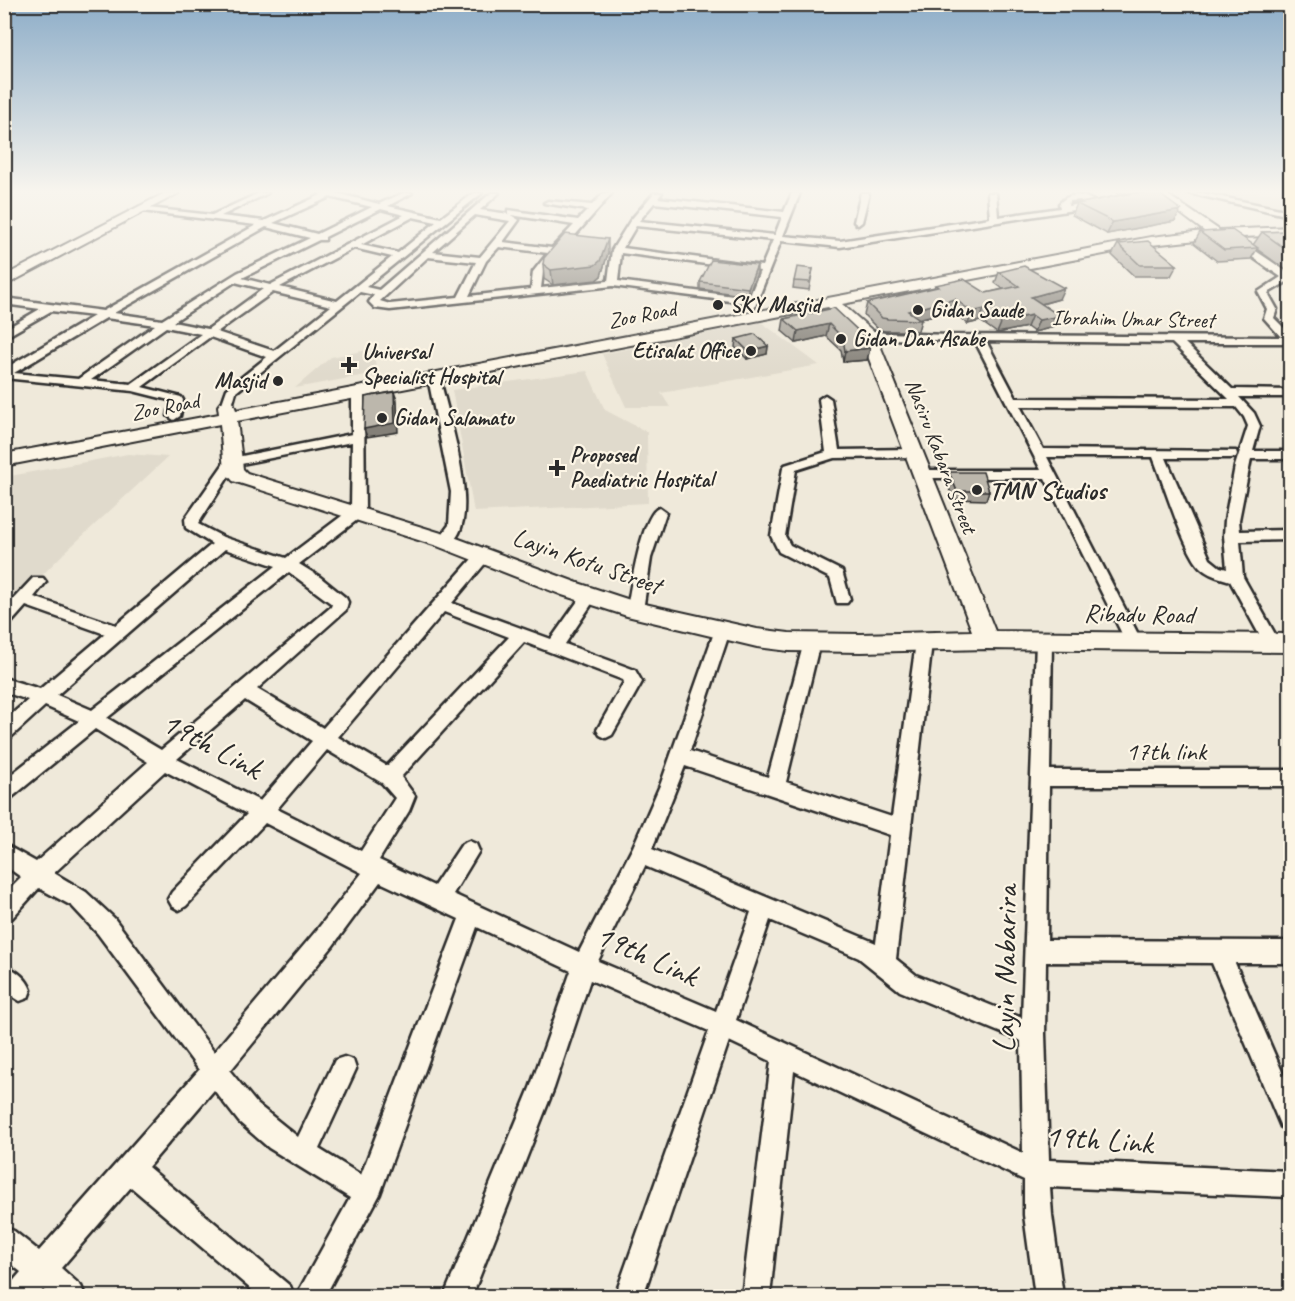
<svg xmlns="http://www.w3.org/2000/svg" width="1295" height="1301" font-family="Caveat,sans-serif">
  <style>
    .built { fill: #e0dacc }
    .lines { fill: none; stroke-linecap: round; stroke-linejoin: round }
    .street-casing { stroke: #2b2b2b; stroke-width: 5 }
    .secondary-casing { stroke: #2b2b2b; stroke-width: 4 }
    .street { fill: #fcf5e5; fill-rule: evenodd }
    .secondary { fill: #fcf5e5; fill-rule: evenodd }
    .wall { fill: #a29d94; stroke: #2b2b2b; stroke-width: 1.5 }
    .shaded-wall { fill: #848078; stroke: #2b2b2b; stroke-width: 1.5 }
    .building { fill: #bcb7ac; stroke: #2b2b2b; stroke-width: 1.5 }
    .poi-dot { fill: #2b2b2b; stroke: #fcf5e5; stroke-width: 2 }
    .labels { text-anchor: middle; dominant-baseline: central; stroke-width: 4.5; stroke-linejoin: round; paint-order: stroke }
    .far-poi-label { font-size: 22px; font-weight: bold; fill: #2b2b2b; stroke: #fcf5e5; text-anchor: start }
    .far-street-label { font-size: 22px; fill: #2b2b2b; stroke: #fcf5e5 }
    .poi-label { font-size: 26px; font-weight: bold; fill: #2b2b2b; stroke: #fcf5e5; text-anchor: start }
    .street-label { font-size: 26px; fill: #2b2b2b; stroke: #fcf5e5 }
    .near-street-label { font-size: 32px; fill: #2b2b2b; stroke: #fcf5e5 }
  </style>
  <rect width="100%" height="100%" fill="#efe9da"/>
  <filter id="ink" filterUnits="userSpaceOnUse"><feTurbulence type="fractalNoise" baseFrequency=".0167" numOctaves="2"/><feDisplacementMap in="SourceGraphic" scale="12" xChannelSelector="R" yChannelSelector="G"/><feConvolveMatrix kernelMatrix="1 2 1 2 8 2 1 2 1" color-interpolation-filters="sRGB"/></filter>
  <g filter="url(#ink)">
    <path class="built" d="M1213 193H1290V209H1284Z
      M761 322 819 365 661 393 670 407H626L602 354Z
      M373 349 377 373 295 388 331 357Z
      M587 371 605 410 647 432 648 503 474 512 452 390Z
      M128 454 168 457 63 554 5 613V477Z"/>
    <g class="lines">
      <defs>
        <path id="street" d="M259 193H268L221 216 264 221 321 195 319 193H336L379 204 403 193H412L388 206 441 218 474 193H482L366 287 379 290 491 193H499L480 210 509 214 519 220 503 242 552 248 574 225 511 215 508 214V210L578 220 588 210 544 203 548 201 592 205 604 193H612L543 272 541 288 608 281 612 250 630 221 654 193H662L658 198 784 212 792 193H800L783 236 840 241 990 218 988 193H996L998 217 1060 208 1059 204C1068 192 1084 194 1095 202L1086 208 840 247 781 241 754 309 749 312 744 309 746 303 613 286 390 310 375 308 369 302 374 295 360 292 236 392 231 409 227 410 221 406 227 389 267 357 210 337 142 387 181 397 183 400 180 416 174 420 168 416 171 401 169 400 133 391 4 378V369L94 316 51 311 4 338V330L40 309 4 304V298L103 311 256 225 142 211H139V207L212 215ZM330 197 372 207 317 234 273 223ZM1080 200 1085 203 1068 206 1069 201ZM654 203 782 217 775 235 639 221ZM381 209 404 215 270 285 242 278 319 240H325V237ZM475 215 510 221 480 257 433 252ZM413 217 436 222 398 253 361 245ZM636 226 773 240 762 266 623 248ZM266 227 310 238 237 273 162 320 114 313ZM499 247 548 253 533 272 531 289 469 296 486 261ZM354 248 392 257 337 301 280 287ZM621 253 760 271 749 298 618 281ZM428 257 476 262 458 297 390 304 380 301ZM235 282 263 289 208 329 173 322ZM273 292 331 306 274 351 217 332ZM106 318 155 325 78 379 14 373ZM166 327 201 334 131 384 91 380Z
          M861 193H869L862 222 858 225 854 222Z
          M1189 193H1202L1290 211V216Z
          M1235 241H1241L1290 274V280L1268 293 1277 309 1274 318 1290 334V343H1185L1232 389 1290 390V397H1239L1254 413 1260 426 1253 451H1290V459H1251L1239 520 1240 531 1290 530V540L1240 541 1243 577 1280 643 1278 647 1272 649 1266 647 1230 581C1218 577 1208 575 1200 567 1184 550 1163 482 1153 457H1047L1142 642 1140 646 1134 648 1128 646 1045 478H922L915 474 922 470H1041L975 341 885 339 862 333 867 330 885 333 950 335 1281 337 1264 318 1267 309 1258 292 1281 277 1235 245ZM986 341 1172 343 1229 399 1016 398ZM1020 406 1236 407 1244 417 1248 426 1235 466 1225 520 1224 536 1227 569 1220 567 1210 559 1166 458H1231L1236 457 1237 454 1236 451 1043 449Z
          M434 375 440 378C446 410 489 533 444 546L437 541 449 525 451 492 428 378Z
          M358 389 364 393 365 514 299 564 320 577 346 598 348 602 346 610 257 689 323 728 478 552 483 551 490 556 488 560 452 603 551 639 585 591H595L598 595 595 599 565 644 635 670 642 682 612 735 606 738 600 735 597 730 624 682 623 680 524 642 401 777 415 796 409 811 379 860 434 886 462 844 469 841 476 844 479 851 453 894 579 952 633 847 661 783 716 627H728L730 631 690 751 768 777 804 642 806 638 812 636 818 638 820 642 786 782 892 817 916 642 918 638 924 636 930 638 932 642 896 959 916 975 1022 1018 1036 642 1038 638 1044 636 1050 638 1052 642 1050 770H1290V786H1049L1047 940 1290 941V963H1235L1290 1090V1130L1281 1127 1212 963 1046 962 1045 1034 1049 1160 1290 1171V1197L1050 1187 1052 1215 1063 1296H1035L1024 1215V1180L794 1071 770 1296H742L771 1061 729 1041 643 1296H615L709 1031 590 980 554 1088 472 1296H444L530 1088 571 971 477 927 380 1194 325 1296H296L350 1198 269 1148 239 1122 214 1090 148 1167 290 1286 294 1296H259L131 1187 61 1268 81 1286 85 1296H50L43 1290 37 1296H5L9 1286 21 1272 4 1259V1227L14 1231 39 1251 199 1070 98 934 72 906 39 888 12 918 4 920V894L21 877 4 865V844L36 862 148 762 95 729 11 798 4 800V780L79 721 45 706 10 738 4 740V721L28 700 4 692V678L40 689 105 634 26 606 10 624 4 626V609L33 578H43L46 582 34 597 116 625 212 544 186 528 185 519 227 459 352 434V393ZM352 442 351 509 286 558 223 537 198 524 236 465ZM225 549 276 566 92 710 57 695ZM289 572 332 604 331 607 161 750 107 718ZM444 612 509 637 387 766 338 737ZM245 700 312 741 260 801 177 759ZM327 750 382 783 395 798 361 851 277 809ZM685 766 890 835 876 943 652 849ZM165 771 247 814 172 892 168 899 172 906 179 910 186 906 265 823 362 873 316 931 214 1052 114 918 86 892 54 873ZM645 866 751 912 716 1011 598 961ZM380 882 459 919 361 1175 319 1149 356 1069 353 1060 344 1057 335 1060 298 1137 257 1104 230 1071 332 947ZM770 920 859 958 900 991 1021 1041 1023 1153 736 1020Z
          M825 395 831 399 839 450 914 449 920 453 914 457 834 458 796 470 785 536 790 545 842 571 850 599 847 603H837L830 578 779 552 771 536 783 468 785 465 826 452 819 399Z
          M659 508 666 513 651 558 643 610 641 614H629L627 610C630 592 642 513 659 508Z
          M4 965C16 970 27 978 31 990L28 998 20 1001 4 991Z"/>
        <path id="secondary" d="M165 193H179L4 286V276Z
          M1153 193H1165L1219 230 1290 227V235L1216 238 1151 245 842 304 875 333 995 631 1290 634V652L987 649 861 652 789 651 757 647 627 616 562 595 437 546 233 481 224 471 220 424 4 466V454L219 414 218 406 221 402H233L236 410 1151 237 1204 231ZM828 307 860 335 972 631 861 634 789 633 757 629 636 602 578 583 451 536 247 473 243 469 237 421Z"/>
      </defs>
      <use href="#street" class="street-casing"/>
      <use href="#secondary" class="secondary-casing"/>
      <use href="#street" class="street"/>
      <use href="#secondary" class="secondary"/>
    </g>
    <path class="wall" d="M1116 193H1158L1175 221 1107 234 1072 215 1077 204 1119 195Z
      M1290 231V273L1257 249 1251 259 1217 261 1194 243 1200 232 1253 245 1262 232Z
      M1118 244 1177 265 1171 276H1134L1112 255Z
      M608 253 601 276 596 280 553 285 544 279 543 264Z
      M813 269 809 290 793 288 794 281Z
      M999 272 1059 299 1042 304 1054 327 1034 332 1027 327 997 333 980 321 968 324 951 311 920 319 921 320 918 331H885L879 330 864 315 867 303 934 288 935 285 986 293 1003 289 995 283Z
      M757 273 748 296 700 289V282Z
      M834 308 870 348 867 360 843 362 841 350 826 336 796 343 782 331 784 319Z
      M736 339 768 346 767 354 747 359 735 347Z
      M949 472 989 491 986 500 953 499 946 480Z"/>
    <path class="shaded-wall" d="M1181 210 1175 221 1107 234 1113 222Z
      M608 239V253L601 276 596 280 553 285 551 270Z
      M757 265V273L748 296V288Z
      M1064 288 1059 299 1026 308 1031 297Z
      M955 299 951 311 917 319 908 311Z
      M984 309 980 321 968 324 972 312Z
      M1032 315 1027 327 997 333 1002 321Z
      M1060 316 1054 327 1034 332 1039 320Z
      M829 324 826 336 796 343 798 331Z
      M768 346 767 354 747 359 748 351Z
      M870 348 867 360 843 362 845 351Z
      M394 392 397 400 398 432 367 437 364 429Z"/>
    <path class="building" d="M1132 193H1158L1181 210 1113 222 1077 204Z
      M1232 230 1258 248 1224 250 1200 232Z
      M1290 231V252L1262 232Z
      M565 234 608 239 600 261 595 265 551 270 543 264 544 258Z
      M1148 241 1177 265H1140L1118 244Z
      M711 260 757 265 748 288 700 282Z
      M1024 266 1064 288 1031 297 1060 316 1039 320 1032 315 1002 321 984 309 972 312 955 299 908 311 921 320 888 319 882 318 867 303 938 287 935 285 964 279 986 293 1019 286 999 272Z
      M797 267 813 269 810 282 794 281Z
      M834 308 867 339 870 348 845 351 843 338 829 324 798 331 784 319Z
      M755 334 768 346 748 351 736 339Z
      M394 392 395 423 364 429 365 397Z
      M949 472H983L989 491H957Z"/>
  </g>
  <linearGradient id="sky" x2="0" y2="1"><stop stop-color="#8dadc8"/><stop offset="0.51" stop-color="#f8f5ee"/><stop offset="1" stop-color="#f8f5ee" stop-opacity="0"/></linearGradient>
  <rect width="1295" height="375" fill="url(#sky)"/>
  <g class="poi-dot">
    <circle cx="718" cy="305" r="6"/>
    <circle cx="918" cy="310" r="6"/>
    <circle cx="841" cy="339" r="6"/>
    <circle cx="751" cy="351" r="6"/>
    <path d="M346 356h6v6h6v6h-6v6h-6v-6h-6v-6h6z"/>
    <circle cx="278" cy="381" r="6"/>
    <circle cx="382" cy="418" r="6"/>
    <path d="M554 459h6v6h6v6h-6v6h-6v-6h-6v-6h6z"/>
    <circle cx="977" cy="490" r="6"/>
  </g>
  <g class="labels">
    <g class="far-poi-label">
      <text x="730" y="305">SKY Masjid</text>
      <text x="930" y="310">Gidan Saude</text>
      <text x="853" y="339">Gidan Dan Asabe</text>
      <text x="739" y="351" text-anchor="end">Etisalat Office</text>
      <text x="362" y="352">Universal<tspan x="362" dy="25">Specialist Hospital</tspan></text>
      <text x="266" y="381" text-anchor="end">Masjid</text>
      <text x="394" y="418">Gidan Salamatu</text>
      <text x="570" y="455">Proposed<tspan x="570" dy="25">Paediatric Hospital</tspan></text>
    </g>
    <g class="far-street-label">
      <text transform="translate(642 315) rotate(-11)">Zoo Road</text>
      <text transform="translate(1133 319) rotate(1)">Ibrahim Umar Street</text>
      <text transform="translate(165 407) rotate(-11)">Zoo Road</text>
      <text transform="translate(941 456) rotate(69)">Nasiru Kabara Street</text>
    </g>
    <g class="poi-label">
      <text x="989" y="490">TMN Studios</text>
    </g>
    <g class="street-label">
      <text transform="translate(587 561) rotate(19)">Layin Kotu Street</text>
      <text transform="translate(1139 614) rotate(1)">Ribadu Road</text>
      <text x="1166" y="751">17th link</text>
    </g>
    <g class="near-street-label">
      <text transform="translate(212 745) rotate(28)">19th Link</text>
      <text transform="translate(647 955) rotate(24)">19th Link</text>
      <text transform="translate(1005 969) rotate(-89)">Layin Nabarira</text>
      <text transform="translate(1099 1139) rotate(4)">19th Link</text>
    </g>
  </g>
  <rect width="1295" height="1301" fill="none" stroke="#fcf5e5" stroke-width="24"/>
  <rect x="12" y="12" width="1271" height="1277" fill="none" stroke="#2b2b2b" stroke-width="2" filter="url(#ink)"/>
</svg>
